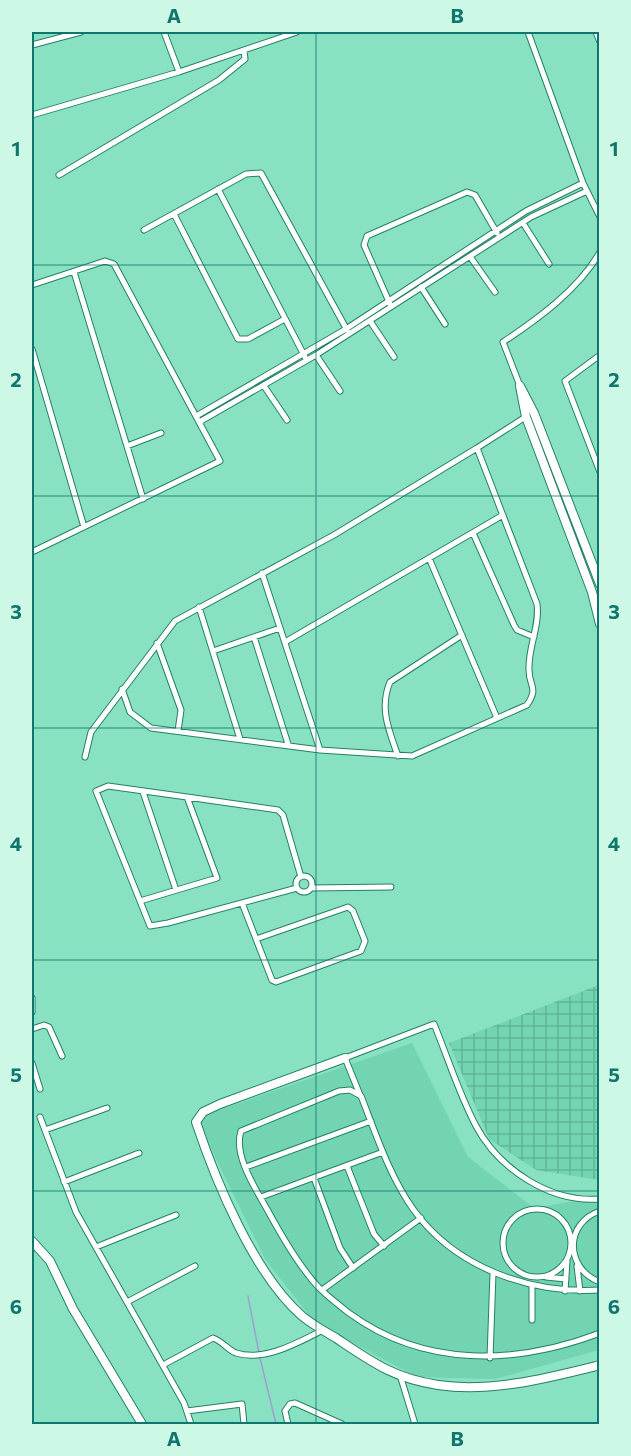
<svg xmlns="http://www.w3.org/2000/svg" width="631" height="1456" font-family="Commissioner,sans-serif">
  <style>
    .built { fill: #72d4b1 }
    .industrial { fill: url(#industrial-grid) }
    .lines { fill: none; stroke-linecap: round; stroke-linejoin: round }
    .stream { stroke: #a29dd5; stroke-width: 1.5 }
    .street-casing { stroke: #228265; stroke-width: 7 }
    .secondary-casing { stroke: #228265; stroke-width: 10 }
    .street { stroke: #fff; stroke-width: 5 }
    .secondary { stroke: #fff; stroke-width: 8 }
    .grid { fill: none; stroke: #0f766e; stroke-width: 1.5; stroke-opacity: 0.55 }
    .neatline { fill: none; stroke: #0f766e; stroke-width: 2 }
    .grid-label { font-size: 20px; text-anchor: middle; font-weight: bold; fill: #0f766e }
  </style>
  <defs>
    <pattern id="industrial-grid" width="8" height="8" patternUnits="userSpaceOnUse" patternTransform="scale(1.5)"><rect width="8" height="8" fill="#72d4b1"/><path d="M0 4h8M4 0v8" fill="none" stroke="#61b698"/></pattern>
  </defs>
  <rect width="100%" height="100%" fill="#88e1c0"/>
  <path class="built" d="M412 1043 468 1157 534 1208 599 1197V1350L495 1379 417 1377 315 1323 265 1259 196 1118Z"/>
  <path class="industrial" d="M599 985V1180L536 1170 489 1139 449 1043Z"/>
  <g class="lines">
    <path class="stream" d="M248 1296 259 1353
      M260 1358 276 1424"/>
    <defs>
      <path id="street" d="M164 32 179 72
        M528 32 583 183 600 217
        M596 32 600 42
        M32 45 81 32
        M32 115 179 72 297 32
        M59 175 219 80 245 59 244 51
        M218 189 305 357
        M174 214 238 339H248L283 320
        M523 223 549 264
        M144 230 246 174 261 173 347 330
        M471 258 495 292
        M74 272 143 499
        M32 285 105 261 114 264 220 461 32 552
        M421 287 445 324
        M390 304 364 245 367 236 467 192 475 195 497 233
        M370 321 394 357
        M32 349 84 527
        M316 355 340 391
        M600 355 565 381 600 472
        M264 386 287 420
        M520 386 503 342C538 319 579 289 600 252
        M198 415 346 329 526 211 583 183
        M201 421 316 355 531 217 587 191
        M127 446 161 433
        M477 448 527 416
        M473 533 514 625 517 630 534 637
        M429 558 497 718
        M199 607 240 739
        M254 637 288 744
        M285 642 503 515
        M157 643 181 710 178 731
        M213 651 280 628
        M122 689 130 712 151 728 320 750 262 573
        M398 756C389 731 379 708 390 682L462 635
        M85 757 91 732 175 621 334 535 477 448 537 604C540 626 528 647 529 670 529 687 539 687 527 705L412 756 320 750
        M108 786 187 797 217 878 140 901 96 791Z
        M143 792 176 890
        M187 797 278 810 283 815 301 877
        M296 884a8 8 0 1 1 16 0a8 8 0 1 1-16 0Z
        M311 888 391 887
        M140 901 150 926 168 923 297 888
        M242 903 272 980 276 982 361 951 365 941 353 911 348 907 256 939
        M32 998V1012
        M32 1029 44 1025 49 1027 62 1056
        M32 1063 40 1089
        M360 1095 345 1058 434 1024C448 1058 459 1094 476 1126 499 1169 550 1203 600 1199
        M40 1117 76 1212 184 1403 191 1424
        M45 1130 107 1108
        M347 1166 374 1234 384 1246
        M246 1167 371 1121
        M314 1178 340 1248 353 1268
        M64 1182 139 1153
        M261 1197 383 1152
        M503 1243a34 34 0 1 1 68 0a34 34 0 1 1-68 0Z
        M600 1211C564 1223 565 1269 600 1282
        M96 1247 176 1215
        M577 1266 580 1291
        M546 1277 566 1279
        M532 1286V1320
        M322 1290 421 1218
        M600 1290C530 1294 455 1268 413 1209 389 1175 376 1134 361 1096L350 1090 339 1091 241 1131C233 1156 256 1189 268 1211 280 1233 293 1256 309 1276 320 1291 335 1302 349 1313 424 1368 516 1365 600 1333
        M565 1291 567 1261
        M127 1302 195 1266
        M490 1358 493 1273
        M163 1365 213 1338C222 1341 228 1350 236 1353 264 1362 297 1343 321 1331
        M400 1375 415 1424
        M187 1411 242 1404 244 1424
        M288 1424 285 1411 290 1404 295 1403 342 1424"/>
      <path id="secondary" d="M520 386 526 417 592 592 600 624
        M520 386 534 413 600 584
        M345 1058 220 1104 203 1112 196 1122C216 1182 254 1274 302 1316 313 1325 324 1331 336 1338 372 1362 393 1378 438 1385 491 1393 548 1378 600 1365
        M32 1241 50 1261 73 1309 142 1424"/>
    </defs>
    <use href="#street" class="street-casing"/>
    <use href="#secondary" class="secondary-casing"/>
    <use href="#street" class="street"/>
    <use href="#secondary" class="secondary"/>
  </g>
  <path class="grid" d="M316 32V1424M32 265H600M32 496H600M32 728H600M32 960H600M32 1191H600"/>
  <rect width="631" height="1456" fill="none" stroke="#cdf8e6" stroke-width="66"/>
  <rect x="33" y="33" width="565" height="1390" class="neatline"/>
  <g class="grid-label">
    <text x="174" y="23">A</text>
    <text x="457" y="23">B</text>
    <text x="16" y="156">1</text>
    <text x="614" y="156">1</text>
    <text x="16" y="387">2</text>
    <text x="614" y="387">2</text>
    <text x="16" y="619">3</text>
    <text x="614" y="619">3</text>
    <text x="16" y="851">4</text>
    <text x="614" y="851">4</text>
    <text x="16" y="1082">5</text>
    <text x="614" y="1082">5</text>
    <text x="16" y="1314">6</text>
    <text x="614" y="1314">6</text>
    <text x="174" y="1446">A</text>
    <text x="457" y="1446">B</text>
  </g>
</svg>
